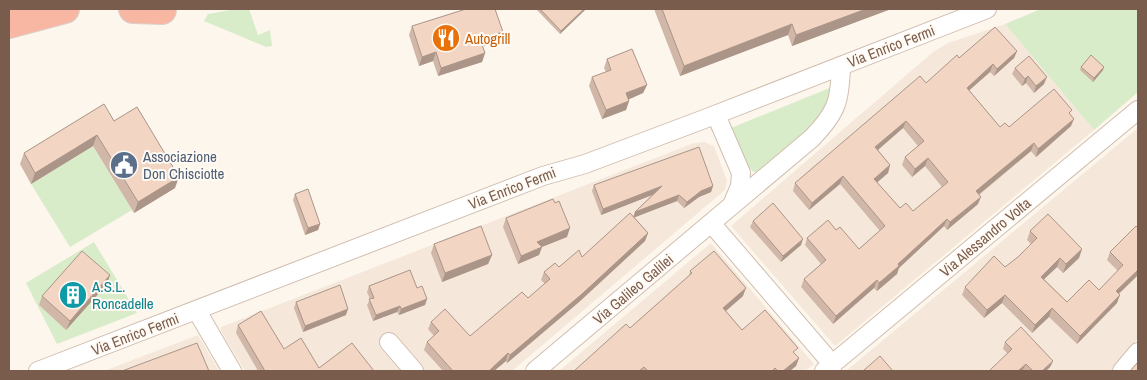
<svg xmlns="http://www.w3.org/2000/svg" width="1147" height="380" font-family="'Archivo Narrow',sans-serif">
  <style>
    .residential { fill: #f5e8da }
    .green { fill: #d8ecc9 }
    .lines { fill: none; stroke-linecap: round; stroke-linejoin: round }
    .street-casing { stroke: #d1beb0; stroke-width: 20 }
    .highway-casing { stroke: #dad1cd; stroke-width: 30 }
    .street { stroke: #fff; stroke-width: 18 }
    .highway { stroke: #f7b7a3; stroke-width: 28 }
    .wall { fill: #d1b7a8; fill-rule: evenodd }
    .shaded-wall { fill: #aa9588 }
    .building { fill: #f3d5c3; stroke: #aa9588; fill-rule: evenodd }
    .labels { text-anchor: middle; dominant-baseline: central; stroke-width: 4; stroke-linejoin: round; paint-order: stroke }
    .food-label { font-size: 15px; fill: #c56008; stroke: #fffaf3; text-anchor: start }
    .street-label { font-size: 15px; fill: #7a5c4d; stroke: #fffaf3 }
    .service-label { font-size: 15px; fill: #4e5e75; stroke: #fffaf3; text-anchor: start }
    .culture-label { font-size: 15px; fill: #0d838f; stroke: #fffaf3; text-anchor: start }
  </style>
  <rect width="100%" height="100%" fill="#fdf6ec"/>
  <path class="residential" d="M1005 24 1094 130 835 346 731 226 933 52 948 43Z
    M1138 128V338L1113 371H846Z
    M704 142 714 146 727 181 725 190 512 371H245L221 331V327L694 143Z
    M711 243 814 364 805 371H559Z
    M198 335 219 371H104Z"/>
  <path class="green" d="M236 9H249L258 35 270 30 272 46 266 47 204 21 208 14Z
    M1041 9H1138V92L1094 130 1005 24Z
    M832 87 826 114 757 172H754L747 166 731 128Z
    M93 146 132 210 70 247 31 184Z
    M94 242 137 313 57 344 26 283Z"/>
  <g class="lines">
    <defs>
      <path id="street" d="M716 115 741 173 740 186 732 205
        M711 223 833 365
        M197 311 232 371
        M389 342 414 371
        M38 371 543 176 585 164 707 118 987 9
        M535 371 812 138C837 112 840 101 841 66
        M824 371 1138 110
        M1122 371 1138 352"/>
      <path id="highway" d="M133 9 162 10
        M9 24 65 9"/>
    </defs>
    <use href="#street" class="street-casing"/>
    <use href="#highway" class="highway-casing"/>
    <use href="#street" class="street"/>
    <use href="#highway" class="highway"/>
  </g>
  <path class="wall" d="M536 9H586L560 34Z
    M654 9H891L792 46 788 35 680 76Z
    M412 26 503 32 500 41 482 46 485 53 482 62 438 76 433 61 419 66 409 35Z
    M1017 51 1014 58 994 76 990 72 969 90 1000 127H1009L1071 114V126L1036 157 1031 151 979 195 978 204 947 230 944 226 899 268 897 274 877 291 874 288 833 324 801 287 804 279 821 264 805 245 807 238 836 230 859 249 880 231 840 184 809 210 793 191 795 183 959 58ZM903 128 918 146 905 157 902 165 912 177 925 166 942 187 913 211 900 208 877 182 888 173 890 165 878 150Z
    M607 59 647 85 643 93 629 99V101L626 110 602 119 589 86 592 77 606 72 604 68Z
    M1081 67 1103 70 1093 82 1080 70Z
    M1015 68 1044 84 1034 93 1026 83 1022 86 1012 74Z
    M114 121 175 188 134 213 93 146 31 184 20 164 24 153Z
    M594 185 713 186 711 192 699 197 684 208 677 201 634 217 648 233 645 241 579 302 507 363 506 361 494 371H443L424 350 427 342 434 336 428 329 431 322 470 336 528 298 545 284 541 280 544 272 559 267 582 257 633 217 635 212 652 195 601 215 592 191Z
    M295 194 320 224 318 230 305 235 293 200Z
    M506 218 567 237 542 247 539 255 518 264 503 227Z
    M753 221 801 245 781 262 750 227Z
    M1138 228V275L1119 294 1117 303 1077 344 1049 317 1032 333 1002 303 984 318 962 295 965 287 1005 267 1018 257 1031 244 1027 240 1030 231 1082 249 1079 258 1063 273 1057 267 1044 279 1067 302 1099 290 1118 271 1107 260 1110 252Z
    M434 244 492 255 488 264 442 282 431 253Z
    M690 271 743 296 726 311 742 330 795 354 799 358 796 366 790 371H574L630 328 689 276Z
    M107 284 66 330 39 305 42 296Z
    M369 286 417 288 427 299 425 305 399 315 397 312 373 321 367 305 370 299 367 292Z
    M296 302 346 315 303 332 294 308Z
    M238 325 319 368 374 371H258L236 333Z
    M1005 342 1053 361 1050 367 1046 371H1024L1023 370 1022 371H989L1008 354 1003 349Z"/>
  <path class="shaded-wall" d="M584 9H586L560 34 561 31Z
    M866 9H891L792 46 796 35Z
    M792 24 788 35 680 76 684 66Z
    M503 32 500 41 477 48 480 39Z
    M1017 51 1014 58 994 76 997 69Z
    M436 52 433 61 419 66 422 57Z
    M485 53 482 62 438 76 441 68Z
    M993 64 990 72 964 95 967 88Z
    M1104 67 1103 70 1093 82 1094 78Z
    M1028 76 1026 83 1022 86 1025 79Z
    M1047 77 1044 84 1034 93 1036 86Z
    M647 85 643 93 623 102 626 93Z
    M629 101 626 110 602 119 606 110Z
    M1074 119 1071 126 1036 157 1038 149Z
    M906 121 903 128 872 155 875 147Z
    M97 135 93 146 31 184 35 173Z
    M1034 143 1031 151 973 199 976 191Z
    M928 158 925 166 912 177 915 169Z
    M890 165 888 173 872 187 874 179Z
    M843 176 840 184 809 210 812 203Z
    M179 177 175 188 134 213 138 202Z
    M662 186 660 192 601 215 603 209Z
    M713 186 711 192 699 197 684 208 687 202 701 191Z
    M679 195 677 201 633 218 635 212Z
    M981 197 978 204 947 230 950 222Z
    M947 219 944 226 899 268 897 274 877 291 879 283 898 264Z
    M320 224 318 230 305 235 308 228Z
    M570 228 567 237 534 250 537 242Z
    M648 233 645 241 579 302 507 363 510 355Z
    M803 239 801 245 781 262 783 256Z
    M542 247 539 255 518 264 521 256Z
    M1082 249 1079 258 1063 273 1066 264Z
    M492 255 488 264 442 282 445 273Z
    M1060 258 1057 267 1038 285 1041 277Z
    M1138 270V275L1113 299 1116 291Z
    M110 275 107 284 66 330 70 321Z
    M877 280 874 288 833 324 836 316Z
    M746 288 743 296 720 316 723 308Z
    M1005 295 1002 303 984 318 987 310Z
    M1120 295 1117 303 1077 344 1080 336Z
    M427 299 425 305 399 315 401 309Z
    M400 306 397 312 373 321 376 315Z
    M1052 308 1049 317 1032 333 1035 325Z
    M348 309 346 315 303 332 305 326Z
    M508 353 506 361 494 371H489Z
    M799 358 796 366 790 371H783Z
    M1053 361 1050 367 1046 371H1042Z
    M1026 364 1022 371H1018Z"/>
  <path class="building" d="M466 9H495L503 32 480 39 485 53 441 68 436 52 422 57 412 26Z
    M540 9H584L561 31Z
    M662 9H866L796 35 792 24 684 66Z
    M995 27 1017 51 997 69 993 64 967 88 1000 127 1005 123 1009 127 1054 89 1072 110 1069 113 1074 119 1038 149 1034 143 976 191 981 197 950 222 947 219 898 264 899 266 879 283 877 280 836 316 804 279 826 260 807 238 828 220 836 230 840 227 859 249 885 226 843 176 812 203 795 183 920 76 926 83 957 55 959 58ZM906 121 924 141 905 157 915 169 928 158 948 182 913 211 906 203 900 208 874 179 890 165 875 147Z
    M632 49 647 85 626 93 629 101 606 110 592 77 611 70 607 59Z
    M1091 55 1104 67 1094 78 1081 67Z
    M1029 56 1047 77 1036 86 1028 76 1025 79 1015 68Z
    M104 104 114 121 137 107 179 177 138 202 97 135 35 173 24 153Z
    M699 147 713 186 701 191 687 202 679 195 635 212 662 186 603 209 594 185Z
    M308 189 320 224 308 228 295 194Z
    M553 199 555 203 559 201 570 228 537 242 542 247 521 256 506 218Z
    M773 203 803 239 783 256 753 221Z
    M630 213 648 233 582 294 510 355 508 353 489 371H453L427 342 439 331 431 322 445 309 470 336 522 292 528 298 550 279 544 272 555 263 559 267 579 250 582 257Z
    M1048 214 1082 249 1066 264 1060 258 1041 277 1067 302 1089 280 1099 290 1123 265 1110 252 1136 226 1138 228V270L1116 291 1120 295 1080 336 1052 308 1035 325 1005 295 987 310 965 287 994 256 1005 267 1018 257 1037 238 1030 231Z
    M481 226 492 255 445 273 434 244Z
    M82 251 110 275 70 321 42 296Z
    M714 251 746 288 723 308 742 330 765 310 798 348 793 352 799 358 783 371H778L775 368 772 371H648L644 367 639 371H574L626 324 630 328 692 273 690 271Z
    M410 270 417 288 422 286 427 299 401 309 400 306 376 315 369 299 374 298 369 286Z
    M340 285 348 309 305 326 296 302Z
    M261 311 284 349 301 338 319 368 352 343 374 371H265L238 325Z
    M1021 327 1053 361 1042 371H1033L1026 364 1018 371H989L1012 349 1005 342Z
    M197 343 209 371H122Z
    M880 356 893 371H863Z
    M1138 362V371H1130Z"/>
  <defs>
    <symbol id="restaurant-disc" viewBox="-11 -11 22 22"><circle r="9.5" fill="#e8710a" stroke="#fffaf3"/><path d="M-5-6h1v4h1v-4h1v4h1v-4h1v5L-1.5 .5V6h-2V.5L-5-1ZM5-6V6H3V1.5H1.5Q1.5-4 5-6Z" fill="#fff"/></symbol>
    <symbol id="civic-disc" viewBox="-11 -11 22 22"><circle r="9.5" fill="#5c6f8a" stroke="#fffaf3"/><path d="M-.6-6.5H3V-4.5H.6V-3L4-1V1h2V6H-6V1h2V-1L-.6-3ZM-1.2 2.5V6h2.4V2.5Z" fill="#fff"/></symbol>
    <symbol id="building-disc" viewBox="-11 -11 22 22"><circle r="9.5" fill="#0f9aa8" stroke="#fffaf3"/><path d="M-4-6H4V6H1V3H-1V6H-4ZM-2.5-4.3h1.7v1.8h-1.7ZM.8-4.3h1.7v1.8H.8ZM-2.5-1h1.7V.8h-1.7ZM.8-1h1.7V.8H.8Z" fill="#fff"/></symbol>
  </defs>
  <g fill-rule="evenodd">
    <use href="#restaurant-disc" x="430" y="22" width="32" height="32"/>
    <use href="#civic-disc" x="108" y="149" width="32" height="32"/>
    <use href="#building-disc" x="57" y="279" width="32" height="32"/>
  </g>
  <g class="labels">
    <g class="food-label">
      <text x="465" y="38">Autogrill</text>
    </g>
    <g class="street-label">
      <text transform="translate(891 46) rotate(-21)">Via Enrico Fermi</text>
      <text transform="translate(512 188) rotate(-21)">Via Enrico Fermi</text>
      <text transform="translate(985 237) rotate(-40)">Via Alessandro Volta</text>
      <text transform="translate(633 289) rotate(-40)">Via Galileo Galilei</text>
      <text transform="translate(135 334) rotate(-21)">Via Enrico Fermi</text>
    </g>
    <g class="service-label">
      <text x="143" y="156">Associazione<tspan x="143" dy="17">Don Chisciotte</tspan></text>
    </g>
    <g class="culture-label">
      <text x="92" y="286">A.S.L.<tspan x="92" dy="17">Roncadelle</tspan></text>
    </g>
  </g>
  <rect width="1147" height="380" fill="none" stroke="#7a5c4d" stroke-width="20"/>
</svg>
